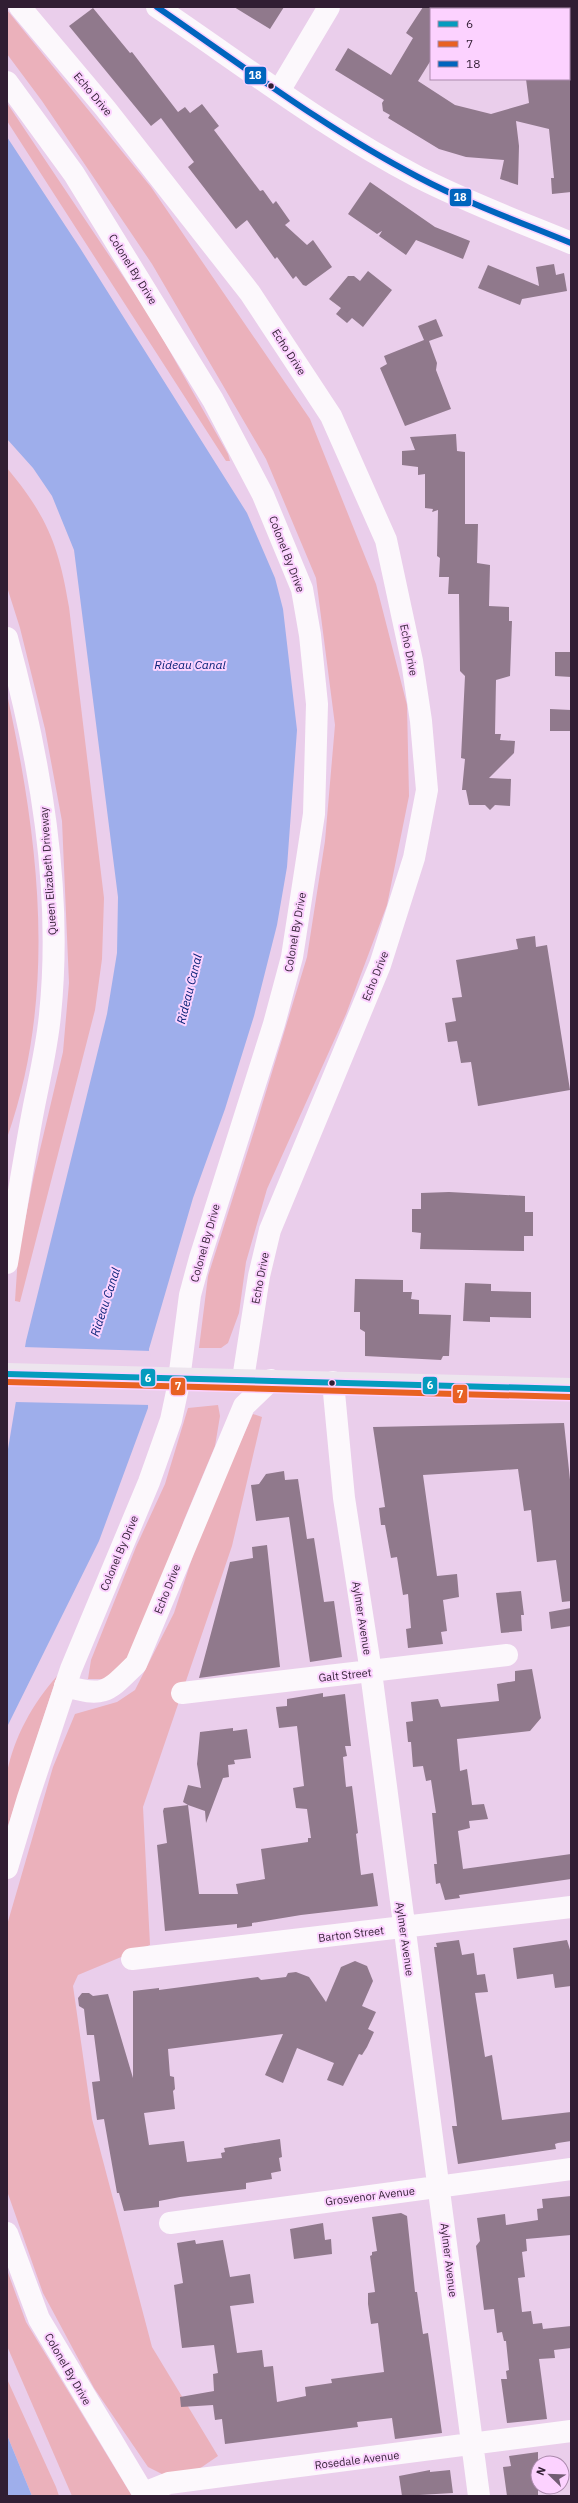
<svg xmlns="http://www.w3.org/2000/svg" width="578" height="2503" font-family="'IBM Plex Sans',sans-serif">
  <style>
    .green { fill: #ebb1bb }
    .water { fill: #9eaeeb }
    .pier { fill: #eaceeb }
    .building { fill: #90798c }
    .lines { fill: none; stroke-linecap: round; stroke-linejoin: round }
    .minor { stroke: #fcf8fc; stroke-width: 22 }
    .tertiary { stroke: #fcf8fc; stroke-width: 22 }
    .secondary { stroke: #fcf8fc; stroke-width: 22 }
    .primary { stroke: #ede5ee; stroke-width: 22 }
    .bus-1-casing { stroke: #fcd2ff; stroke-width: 9 }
    .bus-2-casing { stroke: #fcd2ff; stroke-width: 9 }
    .bus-3-casing { stroke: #fcd2ff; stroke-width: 9 }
    .bus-1 { stroke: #059bbe; stroke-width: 6 }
    .bus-2 { stroke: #e86123; stroke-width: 6 }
    .bus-3 { stroke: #0065bd; stroke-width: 6 }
    .bus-dot { fill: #311e33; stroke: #fcd2ff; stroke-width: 1.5 }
    .labels { text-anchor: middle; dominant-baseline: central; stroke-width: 4; stroke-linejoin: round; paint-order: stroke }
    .street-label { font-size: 11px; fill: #311e33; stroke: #fcd2ff }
    .water-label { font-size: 12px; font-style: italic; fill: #072277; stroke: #fcd2ff }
    .line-badge { stroke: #fcd2ff; stroke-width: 1.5 }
    .badge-label { font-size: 11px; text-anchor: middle; font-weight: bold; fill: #fff }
  </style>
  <rect width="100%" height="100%" fill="#eaceeb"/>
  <path class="green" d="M7 10 151 187 310 419 376 584 407 705 409 796 387 905 346 1014 267 1189 246 1262 239 1313 228 1343 221 1348H199L208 1276 255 1128 307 957 325 841 335 725 316 578 266 459 152 264 42 101 7 54Z
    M7 103 151 318 228 454 230 461H226L7 121Z
    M7 468C47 516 59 546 69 607L104 898 102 959 95 1010 20 1302 15 1301 18 1256 34 1175 63 1052 69 983 62 821 45 729 20 628 7 587Z
    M7 694C39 841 58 993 7 1138Z
    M218 1405 220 1416 215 1446 184 1520 147 1628 137 1651 105 1679H88L91 1660 136 1547 165 1484 188 1408Z
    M253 1414 262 1417 232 1546 143 1807 150 1945 78 1975 73 1986 92 2119 152 2347 218 2456 199 2469 164 2475 148 2467 94 2388 43 2293 7 2191V1925L53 1767 75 1714 117 1702 135 1690 174 1613 203 1525Z
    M57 1676 7 1829C7 1811 4 1790 7 1773 14 1737 33 1703 57 1676Z
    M7 2270 26 2322 132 2496H72L7 2346Z
    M7 2379 56 2487 59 2496H32L7 2435Z"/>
  <path class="water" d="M7 137 80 248 247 513 275 578 283 609 297 730 287 867 277 925 254 1016 225 1109 193 1198 149 1349 148 1408 99 1541 7 1727V1455L26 1341 107 1014 117 953 118 897 74 550 52 496 33 468 7 439Z
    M7 2435 32 2496H7Z"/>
  <path class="pier" d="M23 1347 151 1351 150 1405 15 1402Z"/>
  <path class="building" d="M234 7H284L270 29Z
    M423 7H431V60L418 81 455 105 491 114 529 103 526 79H571V192L552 194 551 178H554L549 129 516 121 519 146 518 185 500 179 504 160 466 157 439 149 388 118 390 115 383 111 382 103 384 100 335 70 348 48 391 75 413 38 406 33Z
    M93 8 130 53 132 52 178 112 185 107 190 113 202 104 219 126 214 130 260 191 263 190 273 204 276 201 290 221 285 225 307 245 313 240 332 267 306 286 303 285 296 276 293 279 277 257 275 259 247 220 236 229 188 167 194 162 161 118 151 126 69 26Z
    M370 182 435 227 470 241 463 259 416 240 406 255 379 236 382 231 377 234 348 214Z
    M554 264 556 275 564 273 567 291 522 299 520 305 478 288 488 265 539 286 536 267Z
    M368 271 392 290 363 327 352 318 347 323 336 314 341 308 329 299 348 276H354L360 281Z
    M436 319 443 336 429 341 437 363 436 370 451 409 405 426 380 368 387 364 384 356 424 340 418 326Z
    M456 434 457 451 465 452V524H478L477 563 490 565 489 606 509 607V621H512L510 676 496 680 495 734H501L500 740 515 741 514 753 489 778 511 779 510 806 495 805 490 810 485 805H469L466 790H462L465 759 461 758 465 676 460 671 459 594H448L449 577H439L440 558 437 556 438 510 432 512 433 509 425 508V474L418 475V467L402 465V451L415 450 410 437Z
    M555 652H571V677L555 676Z
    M550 709 571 710V731H550Z
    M535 936 536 947 547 945 570 1090 478 1106 471 1062 461 1063 457 1041 448 1042 445 1023 456 1021 452 998 462 997 456 960 518 949 516 939Z
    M449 1192 525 1196V1212H533V1236H524V1251L420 1249 421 1233 412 1232V1209H421V1193Z
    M355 1279 403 1280V1292H412L411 1299 419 1300V1314L451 1315 449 1356H443L441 1360 365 1356V1332L360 1329V1312H354Z
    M465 1283 491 1284V1291L531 1292V1318L490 1317V1322L463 1321Z
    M564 1423 571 1489V1601L562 1602 556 1560 537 1562 531 1510 524 1511 518 1469 423 1475 437 1576 457 1574 459 1597 443 1600 447 1631 441 1632 443 1644 408 1648 406 1629 411 1628 408 1594 403 1595 397 1557 391 1558 385 1525H381L379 1508 385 1507 373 1427Z
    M284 1471 285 1480 298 1479 307 1539 314 1538 324 1602 334 1601 342 1657 310 1662 289 1517 256 1521 251 1485 259 1484 266 1474Z
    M267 1545 280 1667 199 1678 230 1562 253 1558 252 1547Z
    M521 1591 524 1615H521L522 1631 501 1633 496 1593Z
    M571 1608V1626L551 1629 549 1612Z
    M532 1669 541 1718 530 1731 457 1739 460 1771 467 1769 472 1805 484 1804 488 1819 469 1821 470 1828 458 1831 463 1869 571 1854V1879L459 1895 460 1898 445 1900 440 1883 436 1884 434 1864H437L432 1813H436L431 1780 426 1781 423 1766 413 1767 411 1742H408L406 1722 413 1721 411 1702 438 1699 441 1707 499 1701 497 1684 515 1681V1671Z
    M323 1693V1697L345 1694 351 1746H345L347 1756 343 1757 346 1787 352 1786 358 1833 356 1834 361 1875 373 1873 378 1906 301 1915 252 1923V1926L237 1928V1924L165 1931 157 1845 167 1843 163 1811 164 1808 188 1805 183 1802 188 1785 201 1788 197 1764 200 1732 233 1728V1731L247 1729 251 1758 234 1760 235 1764 228 1765 229 1777 223 1778 206 1823 205 1811 188 1805 199 1894H238L236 1884 265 1879 261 1849 308 1842V1838H311L307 1809 296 1808 293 1788 304 1786 297 1726 279 1728 276 1707 287 1706V1699Z
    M459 1940 462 1955 474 1953 477 1975 485 1974 488 1992 475 1993 485 2057 492 2055 502 2120 571 2112V2141L558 2143 555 2144 556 2149 458 2164 452 2126H457L454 2101 434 1947H437L436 1943Z
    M567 1940 571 1953V1986L555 1988 553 1974 517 1979 513 1948Z
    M355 1961 367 1966 373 1981 362 2006 376 2012 368 2029 374 2032 367 2047 362 2055 359 2054 343 2086 327 2080 334 2063 297 2048 283 2083 265 2075 283 2034 168 2049 170 2076 174 2077 175 2089 173 2091 175 2109 144 2113 149 2145 184 2141 187 2162 222 2158 221 2153 225 2152 224 2148 280 2139 282 2157 279 2158 281 2171 271 2173 272 2179 246 2183V2189L180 2197 159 2201V2207L124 2211 119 2193H117L104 2119 97 2120 92 2082 100 2081 94 2035H87L84 2009 79 2006 78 1998 82 1993H89L93 1996 108 1994 133 2078V1991L159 1988V1990L258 1977 261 1980 286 1977 288 1973 296 1972 309 1977 326 2002 341 1967Z
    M571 2196V2235L526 2239 527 2251 522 2252 525 2277 518 2278 522 2312 531 2311 533 2324 542 2323 543 2329 571 2326V2348L554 2350 555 2358 539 2359 547 2419 507 2423 501 2379H507L506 2371 509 2370 506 2341H504L502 2332 497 2333 494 2309 484 2310 476 2246 480 2241 477 2218 505 2214 506 2225 538 2220 537 2209 543 2208 542 2199Z
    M401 2213 407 2216 415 2292H417L423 2334 428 2333 442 2433 395 2439 392 2418 357 2422 358 2427 225 2444 222 2419 215 2420 213 2405 181 2407 180 2397 214 2391 213 2374 218 2373 214 2345 182 2348 174 2285 183 2283 177 2243 195 2240 196 2244 223 2240 230 2277 250 2274 254 2303 230 2306 237 2353 262 2350 264 2367 273 2366 277 2402 306 2396 305 2387 332 2383 331 2379 384 2372 378 2323 371 2324 368 2304V2293L375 2292 370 2256 372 2255V2252L377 2251 372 2217Z
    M323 2223 325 2240 331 2239 332 2254 294 2259 290 2229Z
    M538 2452V2496H507L503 2467 511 2466 509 2456Z
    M430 2470V2472L450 2470 453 2493 402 2496 399 2476Z"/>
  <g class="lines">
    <path class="minor" d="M20 7 105 108 250 293 331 416 386 540 412 661 421 721 427 790 414 858 380 965 270 1230 259 1276 243 1379
      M279 91 329 7
      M333 1382 344 1498 371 1672 479 2496
      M65 1686C106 1698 108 1691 136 1664L244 1406 271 1380
      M182 1693 507 1655
      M132 1959 571 1907
      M170 2223 571 2169
      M144 2493 169 2483 571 2431"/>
    <path class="tertiary" d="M157 7C243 65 326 129 418 177 467 202 520 222 571 243"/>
    <path class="secondary" d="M7 82 74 174 213 400 263 495 302 589 310 635 317 704 314 814 292 957 274 1024 200 1258 190 1295 178 1387 171 1420 149 1482 71 1669 28 1798 7 1868
      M7 638C40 759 63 889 50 1015 47 1046 40 1076 34 1106 24 1158 16 1210 7 1263
      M7 2233 39 2319 145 2496"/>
    <path class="primary" d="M7 1374 571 1389"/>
    <defs>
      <path id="bus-1" d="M7 1374 571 1389"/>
      <path id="bus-2" d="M7 1382 571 1397"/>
      <path id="bus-3" d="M157 7C243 66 326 129 418 177 467 203 520 222 571 243"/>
    </defs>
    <use href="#bus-1" class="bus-1-casing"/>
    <use href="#bus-2" class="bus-2-casing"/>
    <use href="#bus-3" class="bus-3-casing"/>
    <use href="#bus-1" class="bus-1"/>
    <use href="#bus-2" class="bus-2"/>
    <use href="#bus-3" class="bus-3"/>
  </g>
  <g class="bus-dot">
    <circle cx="271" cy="86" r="3.5"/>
    <circle cx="332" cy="1383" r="3.5"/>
  </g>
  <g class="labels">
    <g class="street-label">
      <text transform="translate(93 94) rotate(50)">Echo Drive</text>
      <text transform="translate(133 269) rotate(58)">Colonel By Drive</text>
      <text transform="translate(289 352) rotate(57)">Echo Drive</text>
      <text transform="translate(287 554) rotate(69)">Colonel By Drive</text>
      <text transform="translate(409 650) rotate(79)">Echo Drive</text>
      <text transform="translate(48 871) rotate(-94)">Queen Elizabeth Driveway</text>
      <text transform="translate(295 932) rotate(-80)">Colonel By Drive</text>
      <text transform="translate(375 976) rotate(-68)">Echo Drive</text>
      <text transform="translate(205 1243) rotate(-74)">Colonel By Drive</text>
      <text transform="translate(260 1278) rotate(-79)">Echo Drive</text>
      <text transform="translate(119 1553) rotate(-67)">Colonel By Drive</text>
      <text transform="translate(167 1589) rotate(-68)">Echo Drive</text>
      <text transform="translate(362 1618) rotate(81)">Aylmer Avenue</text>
      <text transform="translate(345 1675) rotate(-6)">Galt Street</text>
      <text transform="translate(351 1934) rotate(-7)">Barton Street</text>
      <text transform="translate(405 1939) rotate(82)">Aylmer Avenue</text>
      <text transform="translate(370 2196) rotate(-7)">Grosvenor Avenue</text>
      <text transform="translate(449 2260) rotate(83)">Aylmer Avenue</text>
      <text transform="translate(68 2369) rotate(60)">Colonel By Drive</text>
      <text transform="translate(357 2460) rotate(-7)">Rosedale Avenue</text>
    </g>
    <g class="water-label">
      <text x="190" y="664">Rideau Canal</text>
      <text transform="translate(189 989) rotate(-76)">Rideau Canal</text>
      <text transform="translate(105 1302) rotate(-72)">Rideau Canal</text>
    </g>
  </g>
  <g class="line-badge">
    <rect x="244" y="66" width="23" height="19" rx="4" fill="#0065bd"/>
    <rect x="449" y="188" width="23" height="19" rx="4" fill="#0065bd"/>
    <rect x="140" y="1368" width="16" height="19" rx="4" fill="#059bbe"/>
    <rect x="422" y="1376" width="16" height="19" rx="4" fill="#059bbe"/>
    <rect x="170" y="1377" width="16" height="19" rx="4" fill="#e86123"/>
    <rect x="452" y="1384" width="16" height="20" rx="4" fill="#e86123"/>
  </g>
  <g class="badge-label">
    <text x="255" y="79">18</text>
    <text x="460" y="201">18</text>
    <text x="148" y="1382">6</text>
    <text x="430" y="1389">6</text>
    <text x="178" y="1390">7</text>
    <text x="460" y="1398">7</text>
  </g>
  <rect width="578" height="2503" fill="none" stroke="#311e33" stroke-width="16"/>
  <rect x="430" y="8" width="140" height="72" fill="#fcd2ff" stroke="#ab8aad"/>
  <rect x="438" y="21" width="20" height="6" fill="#059bbe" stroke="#ab8aad"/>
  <text x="466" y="28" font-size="12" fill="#311e33">6</text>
  <rect x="438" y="41" width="20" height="6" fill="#e86123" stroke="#ab8aad"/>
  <text x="466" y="48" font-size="12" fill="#311e33">7</text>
  <rect x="438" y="61" width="20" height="6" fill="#0065bd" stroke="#ab8aad"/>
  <text x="466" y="68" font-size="12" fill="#311e33">18</text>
  <g transform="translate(550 2475) rotate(293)"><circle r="19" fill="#fcd2ff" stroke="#ab8aad"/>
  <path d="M0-3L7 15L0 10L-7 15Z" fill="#725c73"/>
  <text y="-6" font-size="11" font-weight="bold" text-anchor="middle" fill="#311e33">N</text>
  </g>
</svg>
